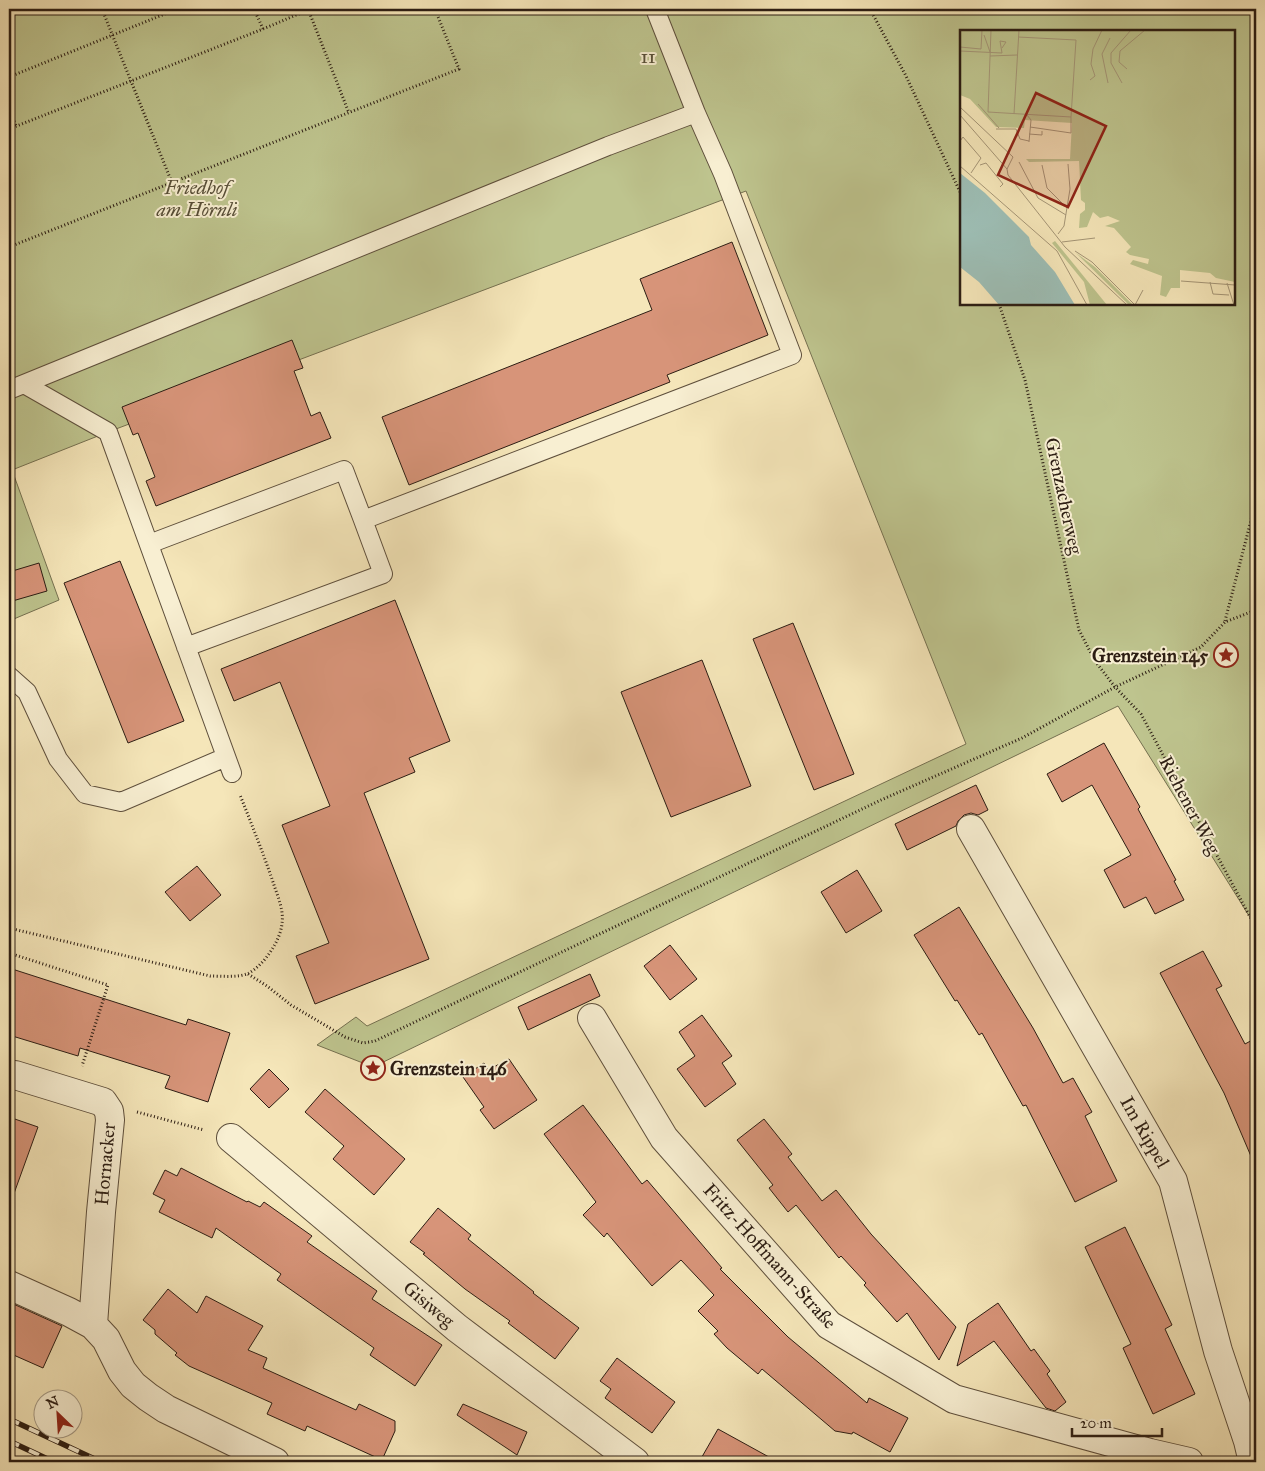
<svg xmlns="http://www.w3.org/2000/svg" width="1265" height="1471" font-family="'IM FELL Great Primer',serif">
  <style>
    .green { fill: #bec48e; stroke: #757050; fill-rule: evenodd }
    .building { fill: #d79479; stroke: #2c1d13 }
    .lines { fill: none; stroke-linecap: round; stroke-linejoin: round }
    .lane-casing { stroke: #5e4f3c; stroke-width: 20 }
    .street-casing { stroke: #5e4f3c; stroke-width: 30 }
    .path { stroke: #2c1d13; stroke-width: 3; stroke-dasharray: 1 2.5; stroke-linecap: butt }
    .lane { stroke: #f8efd2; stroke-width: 18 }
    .street { stroke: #f8efd2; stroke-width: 28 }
    .rail-casing { stroke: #2c1d13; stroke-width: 5.5 }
    .rail { stroke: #f8efd2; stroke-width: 4; stroke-dasharray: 11; stroke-linecap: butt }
    .labels { text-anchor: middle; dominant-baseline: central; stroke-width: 4; stroke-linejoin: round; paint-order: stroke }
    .park-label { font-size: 19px; font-style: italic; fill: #584f38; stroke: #f8efd2 }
    .street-label { font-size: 19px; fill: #2c1d13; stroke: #f8efd2 }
    .poi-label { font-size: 19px; font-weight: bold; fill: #2c1d13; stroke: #f8efd2; text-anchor: end }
    .inset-river { fill: none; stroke: #9dbeb5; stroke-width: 2.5 }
    .inset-road { fill: none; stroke: #a59677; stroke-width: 1 }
    .view { fill: #8f2418; fill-opacity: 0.15; stroke: #8f2418; stroke-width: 2.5 }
    .inset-edge { fill: none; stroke: #2c1d13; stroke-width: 2.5 }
  </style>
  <rect width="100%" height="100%" fill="#f5e6b9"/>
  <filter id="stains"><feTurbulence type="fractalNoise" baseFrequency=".004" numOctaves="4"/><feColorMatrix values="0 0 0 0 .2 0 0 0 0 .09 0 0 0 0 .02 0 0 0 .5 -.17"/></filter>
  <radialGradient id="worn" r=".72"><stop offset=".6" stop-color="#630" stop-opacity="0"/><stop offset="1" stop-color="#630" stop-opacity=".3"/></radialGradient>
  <path class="green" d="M9 9H1256V927L1118 706 373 1067 317 1045 356 1017 367 1026 966 744 746 191 108 432 12 470 59 600 9 621ZM961 31H1234V304H961Z"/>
  <path class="building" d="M732 242 768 335 667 375 670 382 409 485 382 417 652 310 640 279Z
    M292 340 303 368 294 371 311 416 320 412 331 438 156 506 146 481 155 477 138 433 133 435 122 407Z
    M120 561 184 721 128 743 64 583Z
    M39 563 47 591 9 602V572Z
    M395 600 450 741 409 758 415 772 364 793 429 959 315 1004 296 956 329 943 282 825 330 806 280 682 234 701 221 669Z
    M793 623 854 774 814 790 753 639Z
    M702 660 751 786 671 817 621 692Z
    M1104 743 1140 807 1138 809 1176 880 1174 881 1184 900 1155 914 1146 897 1124 908 1104 870 1131 855 1092 785 1062 802 1047 774Z
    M976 785 988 810 978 815 971 813 964 815 958 821 956 826 907 850 895 824Z
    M197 866 221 895 190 921 165 892Z
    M857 870 882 911 846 933 821 892Z
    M959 907 1033 1028 1063 1083 1073 1078 1092 1112 1085 1116 1117 1181 1075 1202 1026 1105 1023 1106 982 1033 979 1035 957 1000 955 1001 914 935Z
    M670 945 697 979 670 1000 644 966Z
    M1203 951 1222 986 1216 989 1245 1044 1256 1038V1168L1224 1093 1160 973Z
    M9 968 186 1025 188 1019 230 1033 208 1102 165 1088 170 1076 80 1048 78 1056 9 1035Z
    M590 974 600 996 528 1030 518 1007Z
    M702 1015 732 1056 722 1063 736 1084 705 1107 677 1069 695 1056 679 1032Z
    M509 1059 537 1100 494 1129 480 1110 484 1107 463 1077 484 1063 488 1070Z
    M269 1069 289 1089 269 1108 250 1089Z
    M325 1089 405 1159 374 1195 333 1159 344 1146 305 1112Z
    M583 1105 642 1184 647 1180 722 1268 720 1269 788 1337 867 1403 869 1398 908 1418 890 1452 853 1432 852 1434 835 1431 762 1369 758 1374 727 1348 714 1334 718 1331 698 1311 714 1295 681 1260 652 1286 607 1233 604 1237 583 1215 596 1202 544 1134Z
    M9 1117 38 1127 12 1199 9 1198Z
    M764 1119 792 1154 788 1157 822 1201 836 1190 871 1234 956 1327 939 1360 907 1313 897 1322 864 1285 866 1283 841 1256 839 1258 796 1205 788 1212 769 1188 773 1185 737 1140Z
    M181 1168 247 1202 248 1201 260 1207 264 1202 312 1236 307 1242 377 1291 372 1299 442 1345 415 1386 370 1355 374 1348 277 1280 281 1274 216 1228 212 1238 159 1212 165 1200 153 1194 165 1170 177 1176Z
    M438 1208 471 1235 468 1239 534 1292 533 1293 579 1328 555 1359 508 1323 510 1321 465 1289 423 1254 425 1253 410 1242Z
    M1125 1227 1172 1325 1165 1329 1195 1394 1153 1414 1123 1348 1131 1344 1085 1247Z
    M168 1289 197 1313 206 1296 263 1326 248 1350 267 1358 263 1368 356 1410 359 1404 395 1421V1431L382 1460 307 1426 305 1431 267 1414 272 1403 189 1366 175 1355 177 1353 155 1334V1330L143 1320Z
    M9 1302 62 1326 43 1368 9 1353Z
    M998 1303 1031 1351 1034 1349 1050 1371 1047 1374 1066 1402 1055 1411 1046 1408 994 1341 957 1366 968 1324Z
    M617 1358 675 1402 652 1433 605 1398 611 1389 600 1381Z
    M463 1404 527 1432 517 1455 457 1415Z
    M718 1429 778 1462H699Z"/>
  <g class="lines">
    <defs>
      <path id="lane" d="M24 384 108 432 232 773
        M9 390 608 146 696 113 655 9
        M149 544 344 470 363 520 792 355 723 174 696 113
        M186 647 383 574 363 520
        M9 676 27 692 58 759 85 794 121 802 226 757"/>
      <path id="street" d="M971 829 1173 1181 1218 1351 1248 1441 1253 1462
        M592 1018 664 1138 829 1325 954 1399 1150 1453 1189 1462
        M9 1075H15L28 1079 103 1102 109 1111 110 1120 101 1212 93 1325 106 1339 122 1371 133 1385 148 1397 166 1409 275 1462
        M231 1138 457 1328 635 1462
        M9 1285 69 1312 93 1325"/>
    </defs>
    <use href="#lane" class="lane-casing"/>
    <use href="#street" class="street-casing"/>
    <path class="path" d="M102 9 172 183
      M254 9 263 29
      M308 9 349 113
      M870 9 906 76 961 194
      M9 77 177 9
      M9 108 16 126
      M9 129 263 29 308 10
      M9 247 459 69 435 9
      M999 304 1025 380 1079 630 1095 661 1115 687 1141 714 1256 928
      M1225 621 1256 501
      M9 928 210 976C221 976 239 978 249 973 264 965 281 940 282 923 284 911 278 897 274 885 264 855 252 825 240 795
      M9 953 108 985 82 1066
      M248 974 267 986 291 1005 345 1037 363 1043 375 1041 881 800 1022 738 1115 687 1201 647 1225 622 1256 610
      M137 1112 204 1130"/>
    <use href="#lane" class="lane"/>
    <use href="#street" class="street"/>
    <defs>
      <path id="rail" d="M9 1419 101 1462
        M9 1441 54 1462"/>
    </defs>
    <use href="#rail" class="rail-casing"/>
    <use href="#rail" class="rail"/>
  </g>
  <defs>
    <symbol id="sight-ring" viewBox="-11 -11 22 22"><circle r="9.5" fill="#f8efd2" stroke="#8f2418" stroke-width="1.5"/><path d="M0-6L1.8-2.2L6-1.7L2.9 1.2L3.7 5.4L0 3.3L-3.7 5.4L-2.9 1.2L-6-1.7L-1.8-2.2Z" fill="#8f2418"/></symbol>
  </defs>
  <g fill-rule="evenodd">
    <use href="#sight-ring" x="1212" y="641" width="28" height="28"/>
    <use href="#sight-ring" x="359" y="1054" width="28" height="28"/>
  </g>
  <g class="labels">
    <g class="park-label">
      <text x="648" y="56">11</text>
      <text x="197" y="187">Friedhof<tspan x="197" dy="22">am Hörnli</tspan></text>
    </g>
    <g class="street-label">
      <text transform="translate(1064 496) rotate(78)">Grenzacherweg</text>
      <text transform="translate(1190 805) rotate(62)">Riehener Weg</text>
      <text transform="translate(1145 1132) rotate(60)">Im Rippel</text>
      <text transform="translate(105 1164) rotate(-85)">Hornacker</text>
      <text transform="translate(770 1256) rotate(48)">Fritz-Hoffmann-Straße</text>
      <text transform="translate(429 1304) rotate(40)">Gisiweg</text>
    </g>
    <g class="poi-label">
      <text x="1208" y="655">Grenzstein 145</text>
      <text x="390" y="1068" text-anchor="start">Grenzstein 146</text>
    </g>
  </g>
  <g transform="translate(960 30)">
    <rect width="275" height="275" fill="#f5e6b9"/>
    <path d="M0 0H275V252L256 248 250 243 220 240V258H211L206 267 200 265 202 246 170 234 173 230 188 234 189 229 170 225 166 222 171 217 154 198 145 196 160 191 148 186 140 188 133 182 127 197 119 198 120 184 125 180V173L121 170 119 131 69 132 66 129H110L112 93 65 90 64 98 36 97 10 69 0 65ZM95 211 147 275H130L124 252 92 213ZM116 223 135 237 173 275H169Z" fill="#bec48e"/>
    <path d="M0 143 25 163 69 207 71 215 95 242 115 275H39L19 252 0 237Z" fill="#9dbeb5"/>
    <path class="inset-river" d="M0 217 32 232 55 249 80 275M0 221 49 248 73 275"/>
    <path class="inset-road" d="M31 0 28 82 111 87 116 10 58 7M24 5 30 22M0 17 21 19 22 0M0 21 42 23 40 11 46 12 42 18M30 26 57 25M167 39 159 32 160 21 185 0M130 50 135 46 131 34 133 19 142 0M148 53 142 24 150 8M162 53 151 33V23L171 0M18 74 39 98M0 77 53 127 47 139 48 145 105 217 167 275M54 84 59 0M0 85 47 139M67 85 71 90 69 112M70 97 111 103V87M36 99H56L60 109 69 111M69 104 82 105V101M0 111 3 107 21 128 11 143M59 132 78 168 106 185M20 135 26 133 43 154 40 157M82 135 87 158 107 178M0 136 97 221 127 275M98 204 104 196 110 159 108 134M102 212 135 208M115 221 132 232 175 275M221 251 275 255M250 252 253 264 269 265M267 253 274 275M175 275 183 260"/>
    <path class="view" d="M76 63 146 96 108 177 38 145Z"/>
    <rect width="275" height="275" class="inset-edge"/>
  </g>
  <rect width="1265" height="1471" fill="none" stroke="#f5e6b9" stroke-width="30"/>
  <rect x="10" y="10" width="1245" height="1451" fill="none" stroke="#2c1d13" stroke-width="2.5"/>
  <rect x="15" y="15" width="1235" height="1441" fill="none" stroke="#2c1d13"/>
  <g transform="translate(58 1414) rotate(335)"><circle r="24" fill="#f8efd2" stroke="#a69b86"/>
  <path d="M0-4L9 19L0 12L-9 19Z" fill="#8f2418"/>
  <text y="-8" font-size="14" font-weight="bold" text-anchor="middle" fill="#2c1d13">N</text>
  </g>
  <path d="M1072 1428v8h90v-8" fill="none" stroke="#2c1d13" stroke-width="2.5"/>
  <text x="1080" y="1428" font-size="15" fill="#2c1d13" stroke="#f8efd2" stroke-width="4" paint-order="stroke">20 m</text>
  <rect width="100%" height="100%" filter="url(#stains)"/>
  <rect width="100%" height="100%" fill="url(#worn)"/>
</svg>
